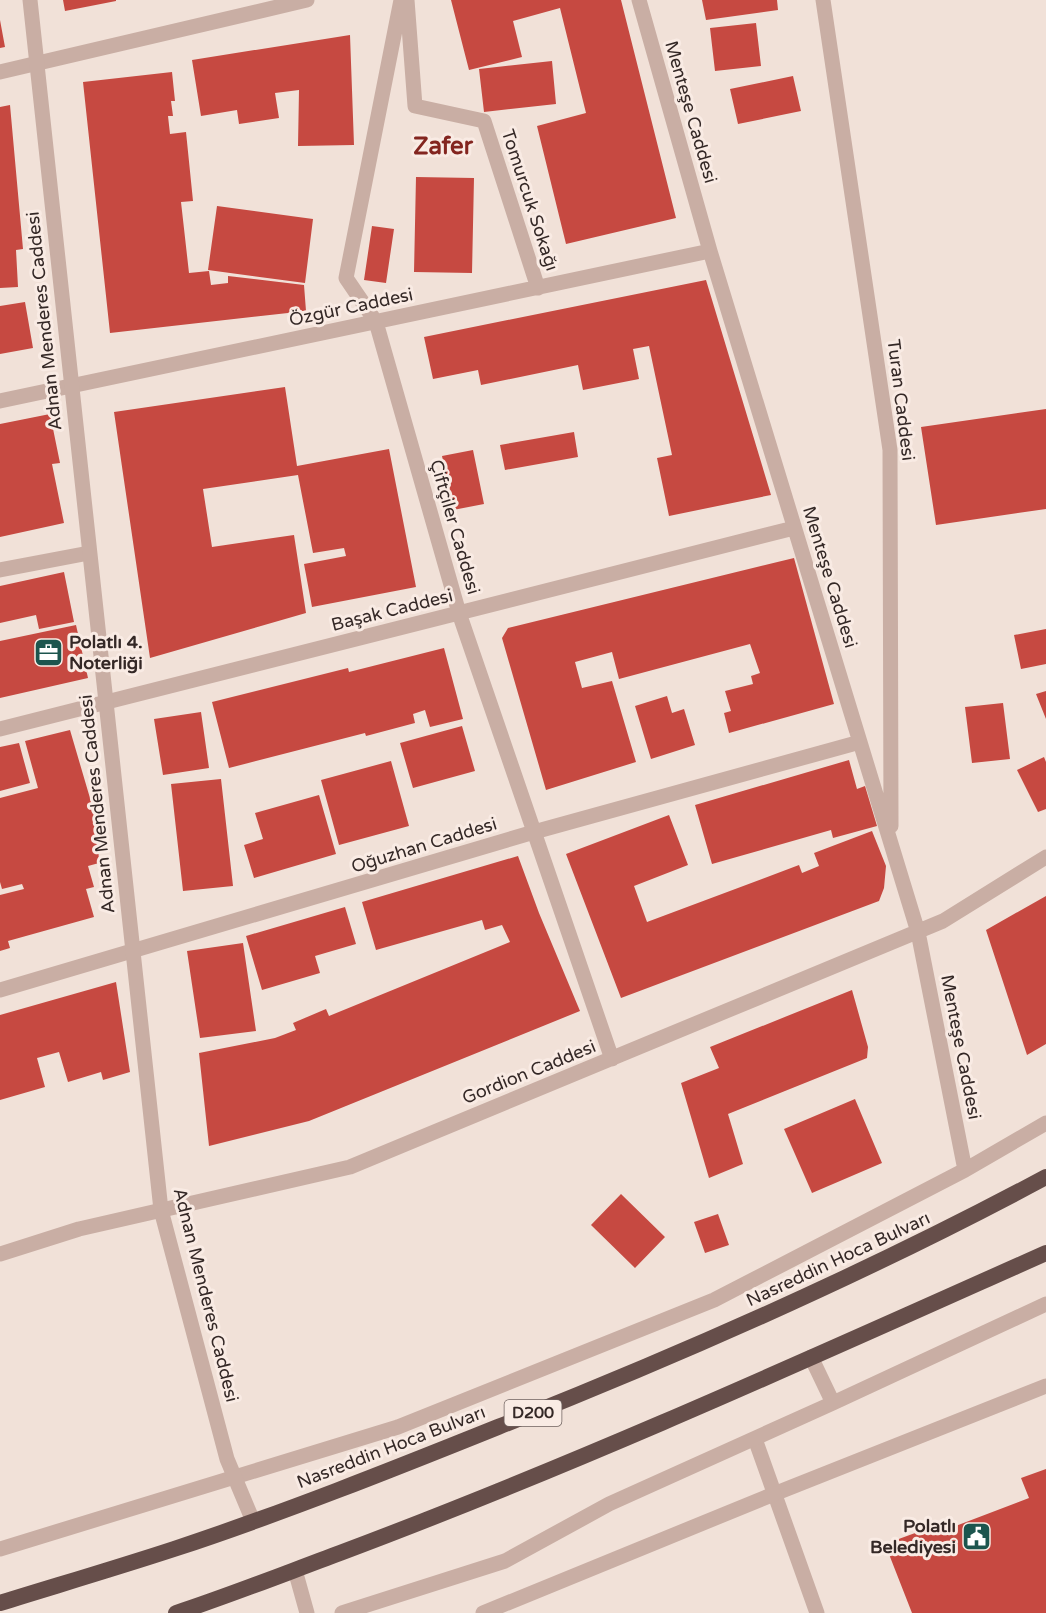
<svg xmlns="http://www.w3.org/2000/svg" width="1046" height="1613" font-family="'Varela Round',sans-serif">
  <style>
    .building { fill: #c64941 }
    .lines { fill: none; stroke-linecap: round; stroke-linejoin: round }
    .service { stroke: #c9aea4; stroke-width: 15 }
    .pedestrian { stroke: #c9aea4; stroke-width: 15 }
    .minor { stroke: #c9aea4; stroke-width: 15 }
    .tertiary { stroke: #c9aea4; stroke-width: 15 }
    .trunk { stroke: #664e4a; stroke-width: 16 }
    .labels { text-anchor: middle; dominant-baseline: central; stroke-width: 6; stroke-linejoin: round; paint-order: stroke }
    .shield { fill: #f9ebe4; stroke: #6f625f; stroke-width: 1.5 }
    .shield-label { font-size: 16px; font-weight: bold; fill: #342826 }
    .street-label { font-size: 18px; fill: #342826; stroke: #f9ebe4 }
    .poi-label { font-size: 18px; font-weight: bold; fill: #342826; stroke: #f9ebe4; text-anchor: start }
    .district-label { font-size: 24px; font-weight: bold; fill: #83251f; stroke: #f9ebe4 }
  </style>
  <rect width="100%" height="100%" fill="#f1e1d8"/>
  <path class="building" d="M63 0H116V1L65 11Z
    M451 0H621L676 218 566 244 537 126 586 113 560 8 513 21 522 57 469 70Z
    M702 0H777L778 10 706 20Z
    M0 20 5 47 0 48Z
    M756 23 761 66 715 71 710 28Z
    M350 35 354 145 298 146 299 90 275 93 279 118 239 124 237 110 201 116 192 60Z
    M552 61 556 104 484 112 479 69Z
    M172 72 175 101H171L173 116H168L170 134 186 132 193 201 181 202 189 273 209 271 211 285 228 283V276L304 285 306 311 110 333 83 82Z
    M793 76 801 111 738 124 730 89Z
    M10 105 23 249 16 250 18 287 0 288V107Z
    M416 177 474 178 472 273 414 272Z
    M217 206 313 219 305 283 208 270Z
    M372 226 394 229 386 283 364 280Z
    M706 280 771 495 669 516 657 458 672 455 649 346 633 349 639 379 583 390 578 365 481 385 478 370 433 379 424 337Z
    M25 302 33 348 0 354V306Z
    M285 387 297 466 389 449 416 587 312 607 304 564 346 556 344 548 313 553 298 475 203 489 212 547 294 535 306 613 150 658 114 412Z
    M1046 409V509L936 525 921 427Z
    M50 414 60 463 52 464 64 523 0 537V424Z
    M574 432 578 457 505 470 500 445Z
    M473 450 484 504 453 510 442 456Z
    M794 558 834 704 729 733 724 713 731 711 725 691 753 684 751 676 760 673 750 644 619 679 612 652 575 662 582 688 612 681 636 762 546 790 502 638 508 628Z
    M64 572 74 622 39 629 36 615 0 623V586Z
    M76 625 88 678 0 698V641Z
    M1046 629V664L1021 669 1014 635Z
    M444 648 463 719 430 727 425 710 413 714 415 723 366 736 365 733 229 768 212 702 348 668 349 672Z
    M1046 691V719L1036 694Z
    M667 696 672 713 684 709 695 745 651 759 635 706Z
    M1003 703 1010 759 972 763 965 707Z
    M201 712 209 768 163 775 154 719Z
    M462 726 475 771 413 788 400 743Z
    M70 730 97 822 99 863 88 866 94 887 86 889 94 917 8 941 10 948 0 951V895L24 889 22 884 2 889 0 882V798L38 788 25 741Z
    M19 743 30 783 0 791V747Z
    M1044 757 1046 762V809L1038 812 1017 770Z
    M849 760 857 789 865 786 877 826 833 838 831 830 712 864 695 805Z
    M391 761 409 826 339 845 321 780Z
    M221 779 233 886 183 891 171 784Z
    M319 795 336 854 254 878 244 845 263 839 255 813Z
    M669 815 688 865 634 886 647 922 799 865 802 873 819 866 814 853 872 831 886 866 884 888 879 901 621 998 566 854Z
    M518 856 539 913 580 1011 309 1121 209 1146 199 1053 275 1038 296 1030 293 1023 326 1009 329 1016 510 942 502 925 485 930 482 920 376 950 362 902Z
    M1046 896V1044L1027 1055 986 930Z
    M345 907 356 944 315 956 320 973 262 990 246 936Z
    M243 943 256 1031 200 1038 187 951Z
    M116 982 130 1072 103 1080 101 1072 68 1082 59 1052 37 1058 45 1087 0 1100V1015Z
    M852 990 868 1047 867 1058 728 1114 743 1164 709 1178 681 1083 719 1068 710 1047Z
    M855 1099 882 1163 812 1193 784 1129Z
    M621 1194 665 1237 635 1268 591 1225Z
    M718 1214 729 1245 705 1253 694 1222Z
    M1046 1469V1613H912L885 1544 948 1521 953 1527 1029 1498 1021 1478Z"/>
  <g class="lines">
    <path class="service" d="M755 1439 817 1613
      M774 1494 1046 1386"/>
    <path class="pedestrian" d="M483 1613 774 1494"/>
    <path class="minor" d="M401 0 346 278 376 322 459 613 612 1059
      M407 0 415 106 484 121 538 288
      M639 0 710 251 918 932 965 1170
      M823 0 890 450 891 826
      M0 72 307 0
      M0 401 710 251
      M0 570 89 553
      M0 729 794 528
      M0 990 534 832 860 742
      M0 1254 79 1229 350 1167 943 921 1046 857
      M811 1357 833 1403
      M0 1549 398 1427 714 1300 965 1170 1046 1123
      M342 1613 505 1561 609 1504 833 1403 1046 1304"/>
    <path class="tertiary" d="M30 0 161 1210 227 1459 253 1521
      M295 1570 307 1613"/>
    <path class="trunk" d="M0 1603C58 1585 116 1568 174 1549 283 1513 391 1470 498 1427 685 1353 869 1272 1046 1177
      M176 1613C231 1595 286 1573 340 1553 580 1463 813 1357 1046 1253"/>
  </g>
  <defs>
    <symbol id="office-square" viewBox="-11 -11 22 22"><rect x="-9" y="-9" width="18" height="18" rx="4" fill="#1c554e" stroke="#f9ebe4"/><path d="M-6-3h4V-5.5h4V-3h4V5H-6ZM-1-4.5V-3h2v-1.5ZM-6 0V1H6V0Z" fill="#fff"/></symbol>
    <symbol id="civic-square" viewBox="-11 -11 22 22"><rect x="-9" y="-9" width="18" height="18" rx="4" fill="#1c554e" stroke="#f9ebe4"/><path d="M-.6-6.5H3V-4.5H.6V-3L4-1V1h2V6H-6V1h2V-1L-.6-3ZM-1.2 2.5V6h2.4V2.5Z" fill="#fff"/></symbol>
  </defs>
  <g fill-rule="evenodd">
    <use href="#office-square" x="32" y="636" width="33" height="33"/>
    <use href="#civic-square" x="960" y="1520" width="33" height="33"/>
  </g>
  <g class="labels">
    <rect class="shield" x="504.5" y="1400" width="57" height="26" rx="4.5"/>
    <g class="shield-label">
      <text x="533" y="1413">D200</text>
    </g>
    <g class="street-label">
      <text transform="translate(691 112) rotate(74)">Menteşe Caddesi</text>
      <text transform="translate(530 200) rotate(72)">Tomurcuk Sokağı</text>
      <text transform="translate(351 307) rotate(-12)">Özgür Caddesi</text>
      <text transform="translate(44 321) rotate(-96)">Adnan Menderes Caddesi</text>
      <text transform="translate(901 400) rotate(83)">Turan Caddesi</text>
      <text transform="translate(455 527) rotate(74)">Çiftçiler Caddesi</text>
      <text transform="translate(830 577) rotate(73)">Menteşe Caddesi</text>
      <text transform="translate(392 610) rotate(-14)">Başak Caddesi</text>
      <text transform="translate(97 804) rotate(-96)">Adnan Menderes Caddesi</text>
      <text transform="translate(424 845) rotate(-17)">Oğuzhan Caddesi</text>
      <text transform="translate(961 1047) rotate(79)">Menteşe Caddesi</text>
      <text transform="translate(529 1072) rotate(-22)">Gordion Caddesi</text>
      <text transform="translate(838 1259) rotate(-25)">Nasreddin Hoca Bulvarı</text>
      <text transform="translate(206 1295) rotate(76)">Adnan Menderes Caddesi</text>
      <text transform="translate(391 1447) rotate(-21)">Nasreddin Hoca Bulvarı</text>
    </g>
    <g class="poi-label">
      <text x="69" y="642">Polatlı 4.<tspan x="69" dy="21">Noterliği</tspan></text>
      <text x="956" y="1526" text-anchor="end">Polatlı<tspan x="956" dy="21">Belediyesi</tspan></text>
    </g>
    <g class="district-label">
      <text x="443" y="146">Zafer</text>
    </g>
  </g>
</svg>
